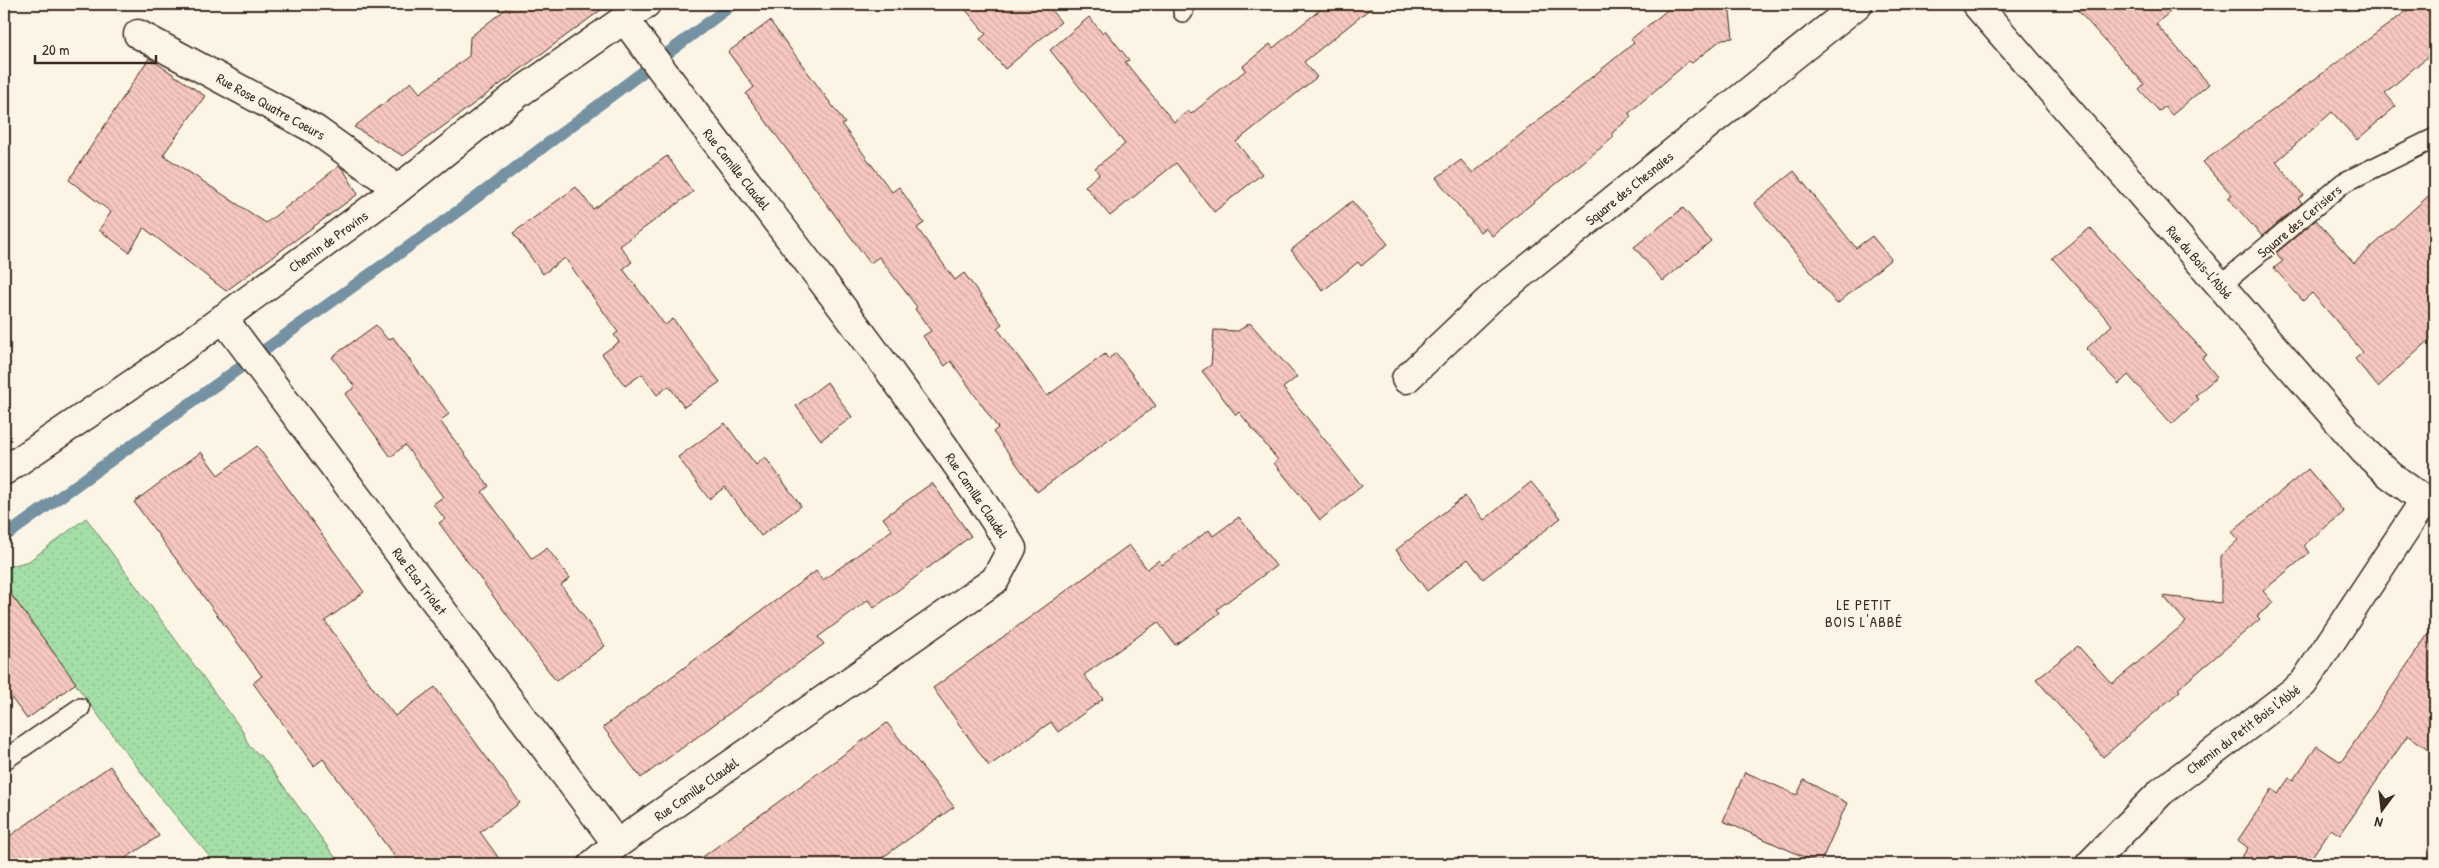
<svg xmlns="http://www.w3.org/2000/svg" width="2439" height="868" font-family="'Patrick Hand',sans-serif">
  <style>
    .park { fill: url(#park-dots); stroke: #6f8462 }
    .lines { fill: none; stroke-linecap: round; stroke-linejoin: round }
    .stream { stroke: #7492a3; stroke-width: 12 }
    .building { fill: url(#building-back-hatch); stroke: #3b2a1e }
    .lane-casing { stroke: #3b2a1e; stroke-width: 22 }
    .street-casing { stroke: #3b2a1e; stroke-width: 31 }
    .lane { stroke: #fcf5e5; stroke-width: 19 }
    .street { stroke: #fcf5e5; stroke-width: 28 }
    .labels { text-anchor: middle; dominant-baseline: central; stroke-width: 4; stroke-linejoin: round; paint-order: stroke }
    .street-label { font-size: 14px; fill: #3b2a1e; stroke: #fcf5e5 }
    .neighbourhood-label { font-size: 15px; letter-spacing: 1px; fill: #3b2a1e; stroke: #fcf5e5 }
  </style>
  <defs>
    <pattern id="park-dots" width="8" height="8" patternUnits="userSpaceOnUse" patternTransform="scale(1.25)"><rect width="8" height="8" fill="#a3dfa6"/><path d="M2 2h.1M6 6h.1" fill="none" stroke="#8dc08e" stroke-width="1.8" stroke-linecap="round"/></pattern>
    <pattern id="building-back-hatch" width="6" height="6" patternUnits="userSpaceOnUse" patternTransform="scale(1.25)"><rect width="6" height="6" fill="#f7c7c1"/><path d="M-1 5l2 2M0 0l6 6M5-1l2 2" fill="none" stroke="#d5aba5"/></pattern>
  </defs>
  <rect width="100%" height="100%" fill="#fcf5e5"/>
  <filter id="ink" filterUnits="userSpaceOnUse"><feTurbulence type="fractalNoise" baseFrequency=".02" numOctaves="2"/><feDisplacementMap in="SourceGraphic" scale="10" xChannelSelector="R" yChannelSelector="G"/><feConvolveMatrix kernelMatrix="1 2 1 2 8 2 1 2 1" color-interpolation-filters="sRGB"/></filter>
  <g filter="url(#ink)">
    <path class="park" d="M86 518 242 730 249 746 264 759 340 864H216C139 776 72 679 4 584V568L29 561Z"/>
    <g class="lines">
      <path class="stream" d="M4 537 461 209 733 4"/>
    </g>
    <path class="building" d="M512 4H609L403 156 354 127 411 82 420 93 469 56 470 37Z
      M961 4H1046L1061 22 1005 69 980 39 986 34Z
      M1327 4H1376L1304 62 1317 77 1236 142 1262 174 1214 212 1176 163 1110 216 1085 186 1099 174 1095 168 1125 144 1050 50 1089 17 1102 33 1105 30 1129 60 1125 62 1174 122 1188 111 1191 114 1246 70 1243 66 1270 44 1273 48Z
      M1675 4H1729L1733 38 1722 39 1692 63 1689 61 1629 113 1631 117 1612 133 1614 137 1492 236 1485 228 1480 232 1436 178 1461 160 1473 173 1634 43 1631 39Z
      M2072 4H2179L2156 24 2209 84 2172 115 2165 107 2159 111 2139 89 2144 84Z
      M2416 4H2435V50L2385 93 2396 106 2357 140 2332 112 2276 162 2303 195 2298 199 2302 203 2262 236 2228 198 2232 195 2203 162Z
      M770 21 845 123 842 125 892 192 899 187 924 223 917 228 955 280 964 273 1002 324 997 328 1047 396 1105 354 1108 359 1116 353 1156 406 1037 492 993 432 998 428 951 361 945 366 923 336 931 331 915 309 917 307 879 257 870 263 746 94 754 87 728 52Z
      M149 58 205 96 163 155 266 223 339 166 343 169 358 194 226 291 144 228 129 252 99 230 111 212 69 180Z
      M667 156 693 192 620 246 632 262 623 269 665 325 673 319 720 382 684 407 669 386 657 395 642 374 625 386 602 354 619 342 614 335 618 332 565 258 543 274 513 233 576 187 593 209Z
      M1794 171 1856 248 1872 236 1891 259 1837 304 1754 203Z
      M2435 190V335L2378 387 2355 359 2363 352 2312 293 2303 301 2274 268 2283 261 2276 253 2316 220 2354 263Z
      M1352 201 1388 244 1361 266 1358 262 1323 291 1291 250Z
      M1683 208 1711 241 1663 281 1634 247Z
      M2090 228 2207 355 2202 358 2217 377 2195 396 2199 399 2172 424 2128 375 2119 384 2086 349 2112 325 2052 258Z
      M1250 323 1297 377 1283 388 1362 486 1320 520 1274 463 1278 460 1239 412 1236 415 1202 371 1211 365 1214 330 1238 331Z
      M376 325 388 340 393 337 449 414 440 421 489 486 482 492 532 559 547 548 570 578 561 585 605 646 556 681 439 523 445 519 433 504 443 497 405 445 391 457 345 394 355 387 332 357Z
      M827 382 852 417 821 440 796 406Z
      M725 423 756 465 765 457 801 506 761 536 725 487 709 499 678 457Z
      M257 446 364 592 325 621 376 692 395 716 435 687 520 803 480 832 503 864H400L323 759 314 766 253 683 262 676 134 502 201 452 218 475Z
      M2308 469 2344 512 2304 545 2309 553 2263 591 2273 603 2257 616 2260 619 2178 689 2180 691 2103 757 2036 679 2078 646 2112 684 2186 622 2163 596 2221 603V556L2238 540 2231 532Z
      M1531 482 1561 518 1483 579 1468 559 1427 591 1396 550 1465 496 1484 520Z
      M932 483 971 536 874 608 868 600 818 637 824 644 641 778 603 727 816 571 823 580 892 530 883 518Z
      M1239 517 1276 566 1217 609 1220 613 1175 645 1158 622 1084 675 1103 699 1058 732 1051 722 989 766 933 688 1129 545 1147 569 1159 560 1162 565 1209 530 1213 536Z
      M4 585 76 683 27 719 4 688Z
      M2435 624V754L2408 735 2340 835 2331 829 2307 864H2237L2248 848 2238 840 2272 789 2278 794 2289 778 2293 780 2317 746 2341 762Z
      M887 723 954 807 873 864H693Z
      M110 766 159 836 117 864H4V840Z
      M1745 772 1797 795 1804 780 1847 803 1820 864 1723 821Z"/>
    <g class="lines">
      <defs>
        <path id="lane" d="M1183 12V4
          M2221 285 2343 183 2435 138
          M4 760 80 708"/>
        <path id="street" d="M1976 4 2364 451 2390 475 2435 508
          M138 34 316 130 384 179 393 193
          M223 318 617 844
          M1406 379 1489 300 1858 4
          M4 471 160 365 393 193 519 93 646 4
          M593 864 617 844 995 580 1012 548C977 491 938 437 898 383 809 260 714 142 625 20
          M2090 864 2161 792 2303 684 2424 501"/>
      </defs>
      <use href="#lane" class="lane-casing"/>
      <use href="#street" class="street-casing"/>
      <use href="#lane" class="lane"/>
      <use href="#street" class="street"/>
    </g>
  </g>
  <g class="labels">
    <g class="street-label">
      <text transform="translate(271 106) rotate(29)">Rue Rose Quatre Coeurs</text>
      <text transform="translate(737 169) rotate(52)">Rue Camille Claudel</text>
      <text transform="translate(1629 188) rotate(-39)">Square des Chesnaies</text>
      <text transform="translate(2299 221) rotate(-40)">Square des Cerisiers</text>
      <text transform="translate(328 241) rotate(-36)">Chemin de Provins</text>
      <text transform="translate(2200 262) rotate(49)">Rue du Bois-l'Abbé</text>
      <text transform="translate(977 495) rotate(56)">Rue Camille Claudel</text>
      <text transform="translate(420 581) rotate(53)">Rue Elsa Triolet</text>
      <text transform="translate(2243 729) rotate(-37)">Chemin du Petit Bois l'Abbé</text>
      <text transform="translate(696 789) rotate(-35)">Rue Camille Claudel</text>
    </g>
    <g class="neighbourhood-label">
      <text x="1864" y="604">LE PETIT<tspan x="1864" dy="17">BOIS L'ABBÉ</tspan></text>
    </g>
  </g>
  <rect width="2439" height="868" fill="none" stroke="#fcf5e5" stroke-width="20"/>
  <rect x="10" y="10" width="2419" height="848" fill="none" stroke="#3b2a1e" stroke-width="2" filter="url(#ink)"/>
  <g transform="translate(2382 810) rotate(195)" stroke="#fcf5e5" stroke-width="4" paint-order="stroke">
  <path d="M0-4L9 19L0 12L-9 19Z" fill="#3b2a1e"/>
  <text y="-8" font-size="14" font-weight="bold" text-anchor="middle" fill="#3b2a1e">N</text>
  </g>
  <path d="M35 55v8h121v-8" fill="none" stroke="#3b2a1e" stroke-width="2.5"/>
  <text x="42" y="55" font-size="15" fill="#3b2a1e" stroke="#fcf5e5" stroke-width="4" paint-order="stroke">20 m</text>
</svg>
